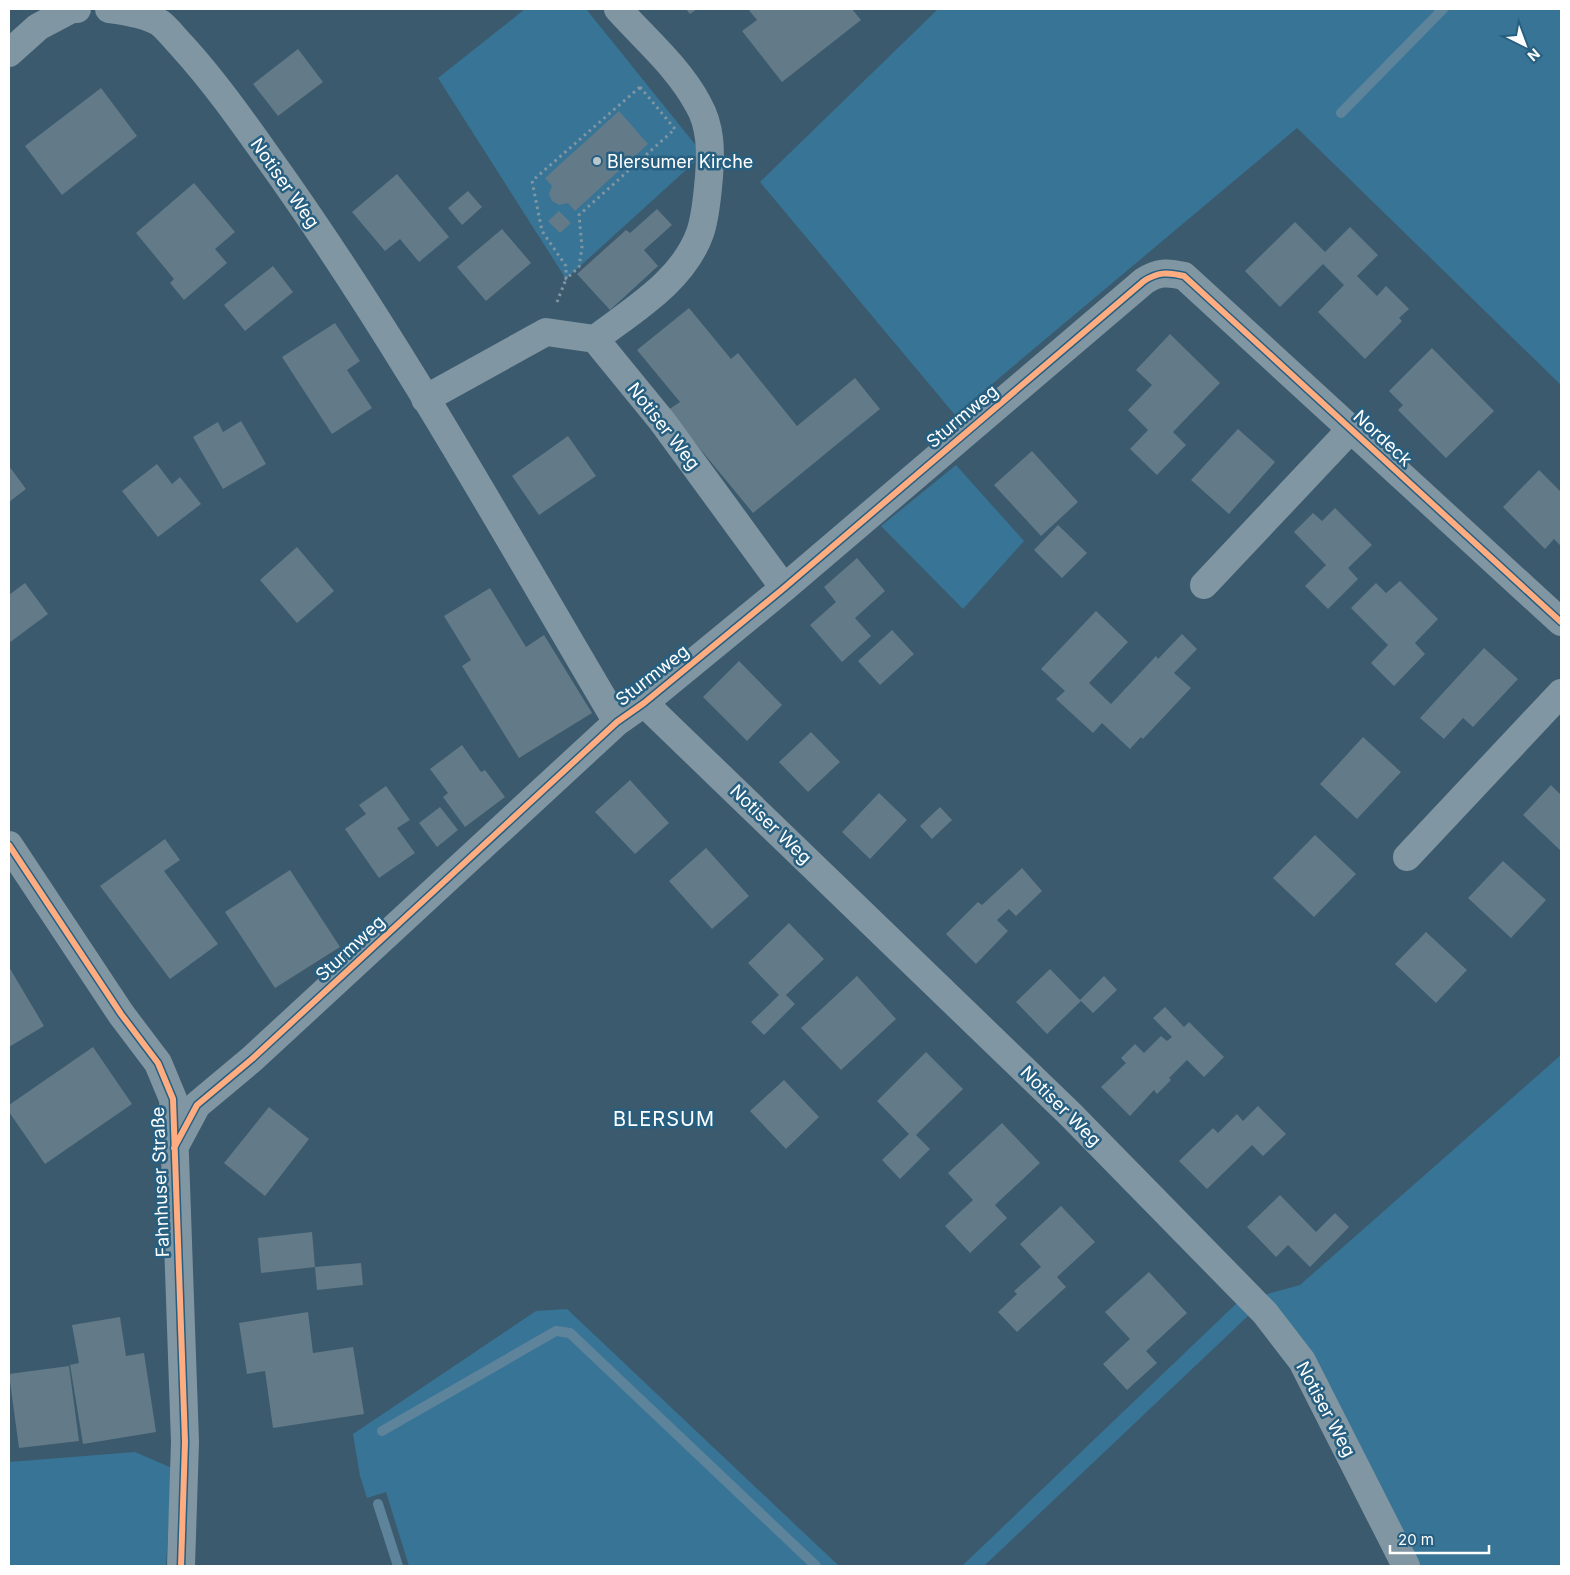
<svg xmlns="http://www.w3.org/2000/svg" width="1570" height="1575" font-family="Inter,sans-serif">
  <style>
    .green { fill: #387496 }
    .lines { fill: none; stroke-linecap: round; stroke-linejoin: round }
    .stream { stroke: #5e849b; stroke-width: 10 }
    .building { fill: #637a88 }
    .path { stroke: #8196a3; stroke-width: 3; stroke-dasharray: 2.5 4; stroke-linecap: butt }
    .minor { stroke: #8196a3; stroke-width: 28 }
    .cycleway-casing { stroke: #275f81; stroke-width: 9 }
    .cycleway { stroke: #ffac80; stroke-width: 6 }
    .poi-dot { fill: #bac5cc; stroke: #275f81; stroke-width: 2 }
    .labels { text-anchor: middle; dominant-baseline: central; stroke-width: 5; stroke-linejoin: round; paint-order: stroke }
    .poi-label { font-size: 18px; fill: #fff; stroke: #275f81; text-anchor: start }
    .street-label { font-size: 18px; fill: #fff; stroke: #275f81 }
    .quarter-label { font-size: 20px; letter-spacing: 1px; fill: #fff; stroke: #275f81 }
  </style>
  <rect width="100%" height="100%" fill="#3b5a6d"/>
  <path class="green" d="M525 9H586L698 148V159L566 279 438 78Z
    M938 9H1561V385L1297 128 955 415 760 182Z
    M956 465 1024 541 963 609 881 526Z
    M1561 1055V1566H1414L1264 1295 1300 1285Z
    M1238 1302 1249 1315 984 1566H962Z
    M567 1309 839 1566H409L386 1492 367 1498 360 1476 353 1434 536 1311Z
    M135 1452 172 1468 166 1566H9V1462Z"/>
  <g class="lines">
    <path class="stream" d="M1341 113 1443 9
      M382 1431 556 1331 570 1333 816 1566
      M378 1504 398 1566"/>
  </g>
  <path class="building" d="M686 9H697L690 14Z
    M748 9H852L861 20 782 82 742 31 757 20Z
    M298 49 323 82 278 116 253 84Z
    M101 88 137 136 62 195 25 146Z
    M619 111 648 144 575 211 568 203 559 205 552 201 549 194 552 186 545 178Z
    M397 174 449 237 419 262 400 239 385 251 352 212Z
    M194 183 235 232 215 249 227 263 184 300 170 283 174 279 136 233Z
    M468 191 482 207 462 225 448 208Z
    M657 209 672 225 644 250 658 266 610 310 577 274 626 230 630 233Z
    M559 211 571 223 560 233 548 221Z
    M1295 222 1325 252 1350 227 1378 255 1357 276 1377 296 1386 286 1409 309 1399 318 1402 321 1365 359 1318 312 1344 285 1323 264 1280 307 1245 271Z
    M502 229 531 263 486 301 457 267Z
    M273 266 293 292 245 331 224 305Z
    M689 308 731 359 738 353 797 426 855 378 880 409 753 513 668 410 680 402 637 350Z
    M335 323 360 361 347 370 372 408 332 434 282 357Z
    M1170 334 1220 383 1173 432 1186 445 1157 475 1130 449 1148 430 1128 410 1152 385 1136 370Z
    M1432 348 1494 411 1446 458 1398 410 1403 405 1389 391Z
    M241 421 266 464 223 489 193 437 218 422 223 432Z
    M1238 429 1275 462 1229 514 1191 480Z
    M568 436 596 476 539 515 512 476Z
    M1032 451 1078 502 1041 536 994 485Z
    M157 464 172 484 180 477 201 504 158 537 122 491Z
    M9 466 26 489 9 502Z
    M1539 470 1561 492V546L1554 539 1545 549 1503 507Z
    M1335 508 1372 545 1348 568 1358 579 1328 609 1305 586 1326 565 1294 532 1313 513 1322 521Z
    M1058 525 1087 553 1062 578 1034 550Z
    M297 547 334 591 297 623 260 580Z
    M857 558 885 591 855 618 871 636 842 662 810 625 836 602 824 587Z
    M1400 581 1438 619 1415 643 1425 654 1394 686 1371 663 1388 645 1351 608 1376 583 1386 593Z
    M25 583 48 614 9 643V595Z
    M490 588 526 647 544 635 592 713 519 758 462 666 471 660 444 616Z
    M1096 611 1128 642 1089 683 1111 704 1156 656 1158 659 1182 634 1197 649 1174 673 1191 688 1143 739 1141 737 1130 749 1102 723 1093 733 1056 699 1065 691 1041 669Z
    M892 630 914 654 880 685 858 661Z
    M1484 648 1518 679 1473 727 1463 718 1444 739 1420 718Z
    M739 661 782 705 747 741 703 697Z
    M811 732 840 762 808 792 779 762Z
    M1363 737 1401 772 1357 819 1320 784Z
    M462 745 481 772 485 770 505 797 465 827 443 797 448 793 430 769Z
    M630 780 669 823 635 854 595 812Z
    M1551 785 1561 795V851L1523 815Z
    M386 786 410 820 397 828 415 853 379 878 345 829 366 814 359 805Z
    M879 793 907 820 870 859 842 832Z
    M440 807 458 830 437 847 419 823Z
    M940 807 952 820 932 839 920 826Z
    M1315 835 1356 874 1314 917 1273 878Z
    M165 839 180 860 164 871 218 944 170 979 100 886Z
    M706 848 749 896 712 929 669 881Z
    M1503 861 1546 900 1511 938 1468 898Z
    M1022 868 1042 891 1016 916 1009 909 997 920 1008 931 976 964 946 934 978 902 982 905Z
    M290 870 340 947 275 988 225 912Z
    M789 923 824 959 786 995 795 1004 764 1035 751 1022 779 995 748 963Z
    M1426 932 1467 970 1436 1003 1395 964Z
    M9 967 44 1026 9 1047Z
    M1050 969 1080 1000 1104 976 1117 990 1093 1013 1081 1001 1047 1034 1016 1002Z
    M857 976 896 1019 841 1070 801 1028Z
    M1165 1007 1184 1027 1189 1022 1224 1057 1204 1077 1187 1060 1169 1078 1171 1080 1157 1094 1154 1090 1130 1116 1101 1087 1126 1063 1121 1058 1135 1044 1144 1053 1161 1036 1167 1041 1172 1037 1153 1018Z
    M93 1047 132 1104 45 1164 9 1112V1105Z
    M926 1052 963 1089 916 1135 930 1149 900 1179 882 1160 909 1134 877 1101Z
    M784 1080 819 1117 786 1149 750 1111Z
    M1258 1106 1286 1134 1263 1156 1252 1145 1207 1189 1179 1161 1213 1128 1218 1133 1237 1114 1243 1121Z
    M269 1107 309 1139 265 1196 224 1163Z
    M1002 1123 1040 1163 995 1205 1007 1218 970 1253 945 1226 973 1200 948 1173Z
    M1280 1195 1316 1232 1335 1213 1349 1227 1310 1267 1288 1245 1276 1257 1247 1227Z
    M1061 1206 1095 1242 1057 1277 1066 1287 1017 1332 998 1312 1017 1294 1014 1291 1041 1267 1020 1244Z
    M312 1232 315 1267 361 1263 363 1285 317 1290 315 1267 261 1273 258 1238Z
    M1149 1272 1187 1313 1146 1351 1157 1363 1127 1390 1103 1364 1130 1339 1105 1312Z
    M308 1312 313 1353 353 1347 364 1414 273 1428 265 1371 247 1374 239 1323Z
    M120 1317 126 1356 144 1353 156 1432 83 1444 70 1365 79 1363 72 1325Z
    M69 1366 79 1441 19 1448 9 1374Z"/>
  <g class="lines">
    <path class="path" d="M640 87 675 129 579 215 582 247 579 267 566 279V266L542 231 532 181Z
      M557 302 566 279"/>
    <path class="minor" d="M109 9C125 11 147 14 160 23 168 29 175 39 182 46 213 80 240 118 267 156 396 336 504 531 617 722
      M9 53 38 27 72 9H77
      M595 339C633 310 683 281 700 233 706 216 707 196 709 177 711 152 711 126 698 104 679 68 645 39 618 9
      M425 399 546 332 595 339 662 421 784 588
      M1204 585 1351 429
      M644 703 1070 1114 1265 1313 1302 1361 1406 1566
      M9 845 121 1014 158 1063 173 1099 185 1442 181 1566
      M1407 857 1561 693
      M174 1148 197 1105 252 1059 617 722 644 703 784 588 1144 281C1158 272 1167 272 1184 276L1561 622"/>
    <defs>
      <path id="cycleway" d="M9 845 121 1014 158 1063 173 1099 185 1442 181 1566
        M174 1148 197 1105 252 1059 617 722 644 703 784 588 1144 281C1158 272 1167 272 1184 276L1561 622"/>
    </defs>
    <use href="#cycleway" class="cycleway-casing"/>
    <use href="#cycleway" class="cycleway"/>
  </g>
  <circle class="poi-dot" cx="597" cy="161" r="5"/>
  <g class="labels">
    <g class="poi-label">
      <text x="607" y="161">Blersumer Kirche</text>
    </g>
    <g class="street-label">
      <text transform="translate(285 183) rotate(55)">Notiser Weg</text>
      <text transform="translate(962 416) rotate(-40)">Sturmweg</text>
      <text transform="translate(664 426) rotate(52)">Notiser Weg</text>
      <text transform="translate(1383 438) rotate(43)">Nordeck</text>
      <text transform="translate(652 675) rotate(-38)">Sturmweg</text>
      <text transform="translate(771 824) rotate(44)">Notiser Weg</text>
      <text transform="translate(350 948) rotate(-43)">Sturmweg</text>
      <text transform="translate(1061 1106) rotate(45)">Notiser Weg</text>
      <text transform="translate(160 1182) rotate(-92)">Fahnhuser Straße</text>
      <text transform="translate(1326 1409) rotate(62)">Notiser Weg</text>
    </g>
    <g class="quarter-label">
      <text x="664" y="1119">BLERSUM</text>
    </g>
  </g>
  <rect width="1570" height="1575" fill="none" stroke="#ffffff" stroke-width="20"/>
  <g transform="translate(1525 45) rotate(138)" stroke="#275f81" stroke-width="4" paint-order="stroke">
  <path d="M0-4L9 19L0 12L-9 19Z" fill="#ffffff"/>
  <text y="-8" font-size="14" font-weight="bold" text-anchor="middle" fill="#ffffff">N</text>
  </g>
  <path d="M1390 1545v8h99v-8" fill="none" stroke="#ffffff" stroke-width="2.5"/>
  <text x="1398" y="1545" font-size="15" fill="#ffffff" stroke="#275f81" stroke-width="4" paint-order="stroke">20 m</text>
</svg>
